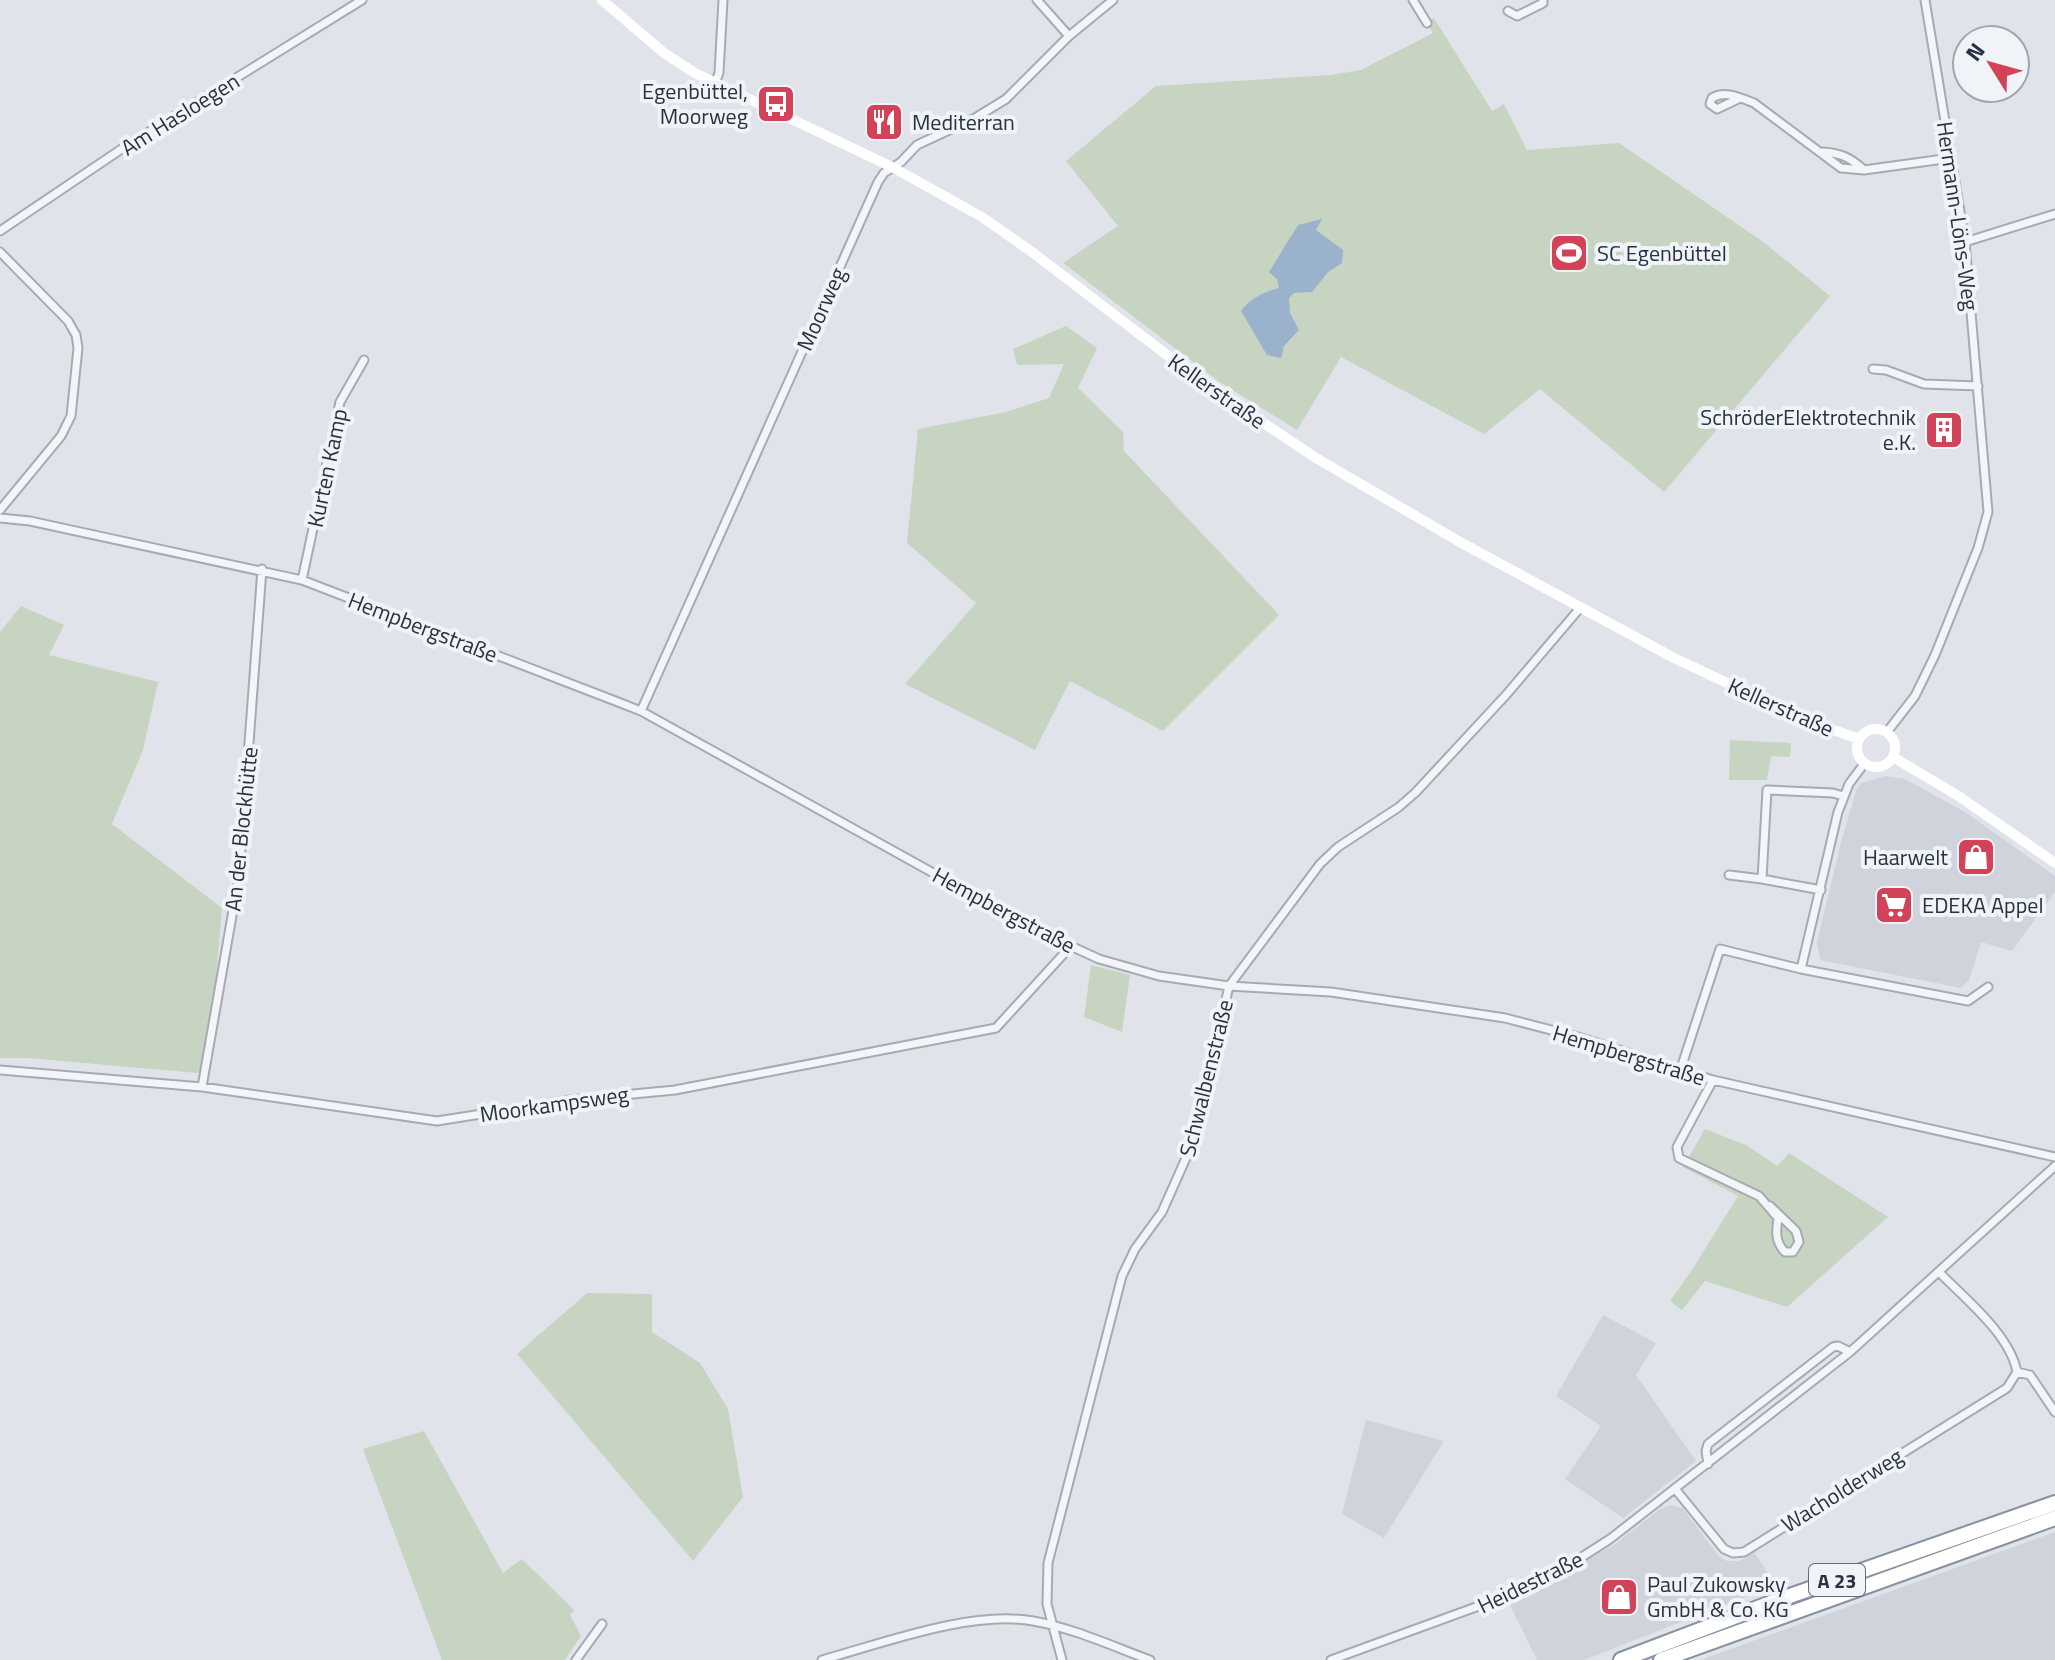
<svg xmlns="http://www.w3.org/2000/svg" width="2055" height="1660" font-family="'Titillium Web',sans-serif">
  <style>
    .built { fill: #ced3dc }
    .green { fill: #c6d4c1 }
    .water { fill: #9ab2cb }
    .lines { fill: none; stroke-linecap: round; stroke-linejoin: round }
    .street-casing { stroke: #a5abb4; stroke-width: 11 }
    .highway-casing { stroke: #8791a1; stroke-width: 18 }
    .street { stroke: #f3f5f8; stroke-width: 7 }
    .secondary { stroke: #fff; stroke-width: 10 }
    .highway { stroke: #fff; stroke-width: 14 }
    .labels { text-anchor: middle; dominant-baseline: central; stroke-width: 8; stroke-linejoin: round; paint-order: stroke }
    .shield { fill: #f0f3f7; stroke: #646c78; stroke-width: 2 }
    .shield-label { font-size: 20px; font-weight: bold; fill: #283242 }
    .poi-label { font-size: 22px; fill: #283242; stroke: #f0f3f7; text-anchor: start }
    .street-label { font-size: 22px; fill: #283242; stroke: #f0f3f7 }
  </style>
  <rect width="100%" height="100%" fill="#e0e4ea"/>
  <path class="built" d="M1886 776 1905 779 1965 812 2055 876V892L2012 951 1981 942 1969 980 1961 988 1820 960 1817 942 1840 846 1856 791 1861 783Z
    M1603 1315 1656 1343 1636 1375 1696 1461 1623 1518 1565 1479 1601 1426 1556 1396Z
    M1366 1420 1444 1441 1384 1538 1342 1514Z
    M1671 1505 1682 1508 1719 1556 1727 1561H1739L1755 1553 1775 1585 1584 1660H1537L1509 1603 1614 1545 1660 1509Z
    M2055 1532V1660H1701L1750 1642Z"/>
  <path class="green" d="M1434 18 1492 111 1504 104 1527 150 1619 143 1762 241 1830 296 1664 492 1540 389 1484 434 1341 357 1297 430 1218 381 1063 263 1118 226 1066 161 1156 86 1331 75 1361 70 1433 33 1427 23Z
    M1066 326 1097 348 1078 388 1123 432 1124 451 1279 615 1163 731 1070 681 1035 750 905 684 976 603 907 543 918 429 1006 412 1049 398 1064 364 1017 365 1013 349Z
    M21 606 64 625 49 655 158 682 143 750 112 824 222 908 208 1074 28 1058H0V632Z
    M1730 740 1791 743 1790 757 1771 756 1767 780H1729Z
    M1091 965 1130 975 1122 1032 1084 1017Z
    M1705 1129 1748 1146 1777 1166 1789 1153 1888 1217 1787 1307 1705 1281 1682 1310 1670 1301 1692 1270 1738 1196 1683 1167Z
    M587 1293 652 1294V1332L700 1363 728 1409 743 1497 693 1561 517 1354Z
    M424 1431 503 1573 522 1559 574 1610 570 1615 581 1636 565 1660H442L363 1449Z"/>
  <path class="water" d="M1322 219 1316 230 1343 250 1342 263 1328 272 1312 292 1294 293 1289 298 1290 313 1299 330 1284 346 1281 358 1267 355 1241 311C1251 298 1264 292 1279 288L1277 279 1269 272 1298 225Z"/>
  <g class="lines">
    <defs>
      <path id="street" d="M1037 0 1069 36
        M1413 0 1427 23
        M1508 11 1517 16 1543 3V0
        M715 83 719 73 723 0
        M1740 98 1717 109 1710 104 1712 98C1725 90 1741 98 1754 103L1841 168 1864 170 1951 158
        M1823 152C1841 153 1851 158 1864 170
        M0 231 123 148 362 0
        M1965 242 2055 214
        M0 252 68 321 76 335 78 348 71 416 61 436 0 510
        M1873 369 1886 370 1924 384 1978 386
        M0 518 30 521 302 580 618 702 641 711 1038 931 1099 959 1159 976 1229 986 1331 992 1505 1018 1578 1037 1713 1080 2055 1157
        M302 580 340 402 364 360
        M641 711 878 182 884 173 901 162 917 145 975 118 1006 99 1069 36 1113 0
        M1887 732 1915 696 1935 655 1978 548 1988 512 1965 242 1925 0
        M1729 875 1762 879
        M1821 890 1762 879 1767 790 1833 793 1843 796
        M1801 969 1968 1001 1988 987
        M0 1070 202 1087 437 1121 570 1100 675 1090 996 1028 1070 947
        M1680 1071 1720 949 1801 969 1838 812 1849 784 1864 764
        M1713 1080 1677 1147 1679 1158 1759 1196 1778 1218C1776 1231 1775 1242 1785 1252H1793L1799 1242 1796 1231 1770 1206
        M202 1087 239 876 262 569
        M2017 1372 2030 1375 2055 1412
        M1708 1464 1706 1451 1708 1444 1833 1347 1838 1346 1850 1352
        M1676 1490 1724 1549 1733 1553 1744 1552 2007 1388 2017 1372C2010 1334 1964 1298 1939 1272
        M576 1660 602 1624
        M822 1660C883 1643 971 1610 1033 1621 1073 1628 1112 1646 1150 1660
        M1062 1660 1047 1604 1048 1563 1122 1276 1135 1249 1162 1212 1194 1140 1229 986 1320 864 1338 847 1399 807 1416 792 1506 695 1580 608
        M1331 1660 1517 1592 1549 1578 1610 1539 1850 1352 2055 1166"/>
      <path id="highway" d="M1621 1660 1784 1598 2055 1503
        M1661 1660 2055 1518"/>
    </defs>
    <use href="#street" class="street-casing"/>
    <use href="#highway" class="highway-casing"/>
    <use href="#street" class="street"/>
    <path class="secondary" d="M602 0 664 53 695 73 892 167 982 217 1032 252 1205 384 1316 458 1460 542 1674 658 1806 720 1859 739
      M1857 748a19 19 0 1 1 38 0a19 19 0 1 1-38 0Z
      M1893 757 1960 797 2055 863"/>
    <use href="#highway" class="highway"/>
  </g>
  <defs>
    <symbol id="bus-square" viewBox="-11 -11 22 22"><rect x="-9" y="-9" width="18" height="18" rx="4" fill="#d24258" stroke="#f0f3f7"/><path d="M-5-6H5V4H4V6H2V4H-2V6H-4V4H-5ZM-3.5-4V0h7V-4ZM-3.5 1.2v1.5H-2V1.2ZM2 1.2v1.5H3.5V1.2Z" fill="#fff"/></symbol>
    <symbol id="restaurant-square" viewBox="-11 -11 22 22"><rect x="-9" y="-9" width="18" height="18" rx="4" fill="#d24258" stroke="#f0f3f7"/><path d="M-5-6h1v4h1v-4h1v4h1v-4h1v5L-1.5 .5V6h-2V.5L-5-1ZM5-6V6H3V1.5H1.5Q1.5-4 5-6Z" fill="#fff"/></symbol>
    <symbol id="stadium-square" viewBox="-11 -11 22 22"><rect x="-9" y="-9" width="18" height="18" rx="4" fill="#d24258" stroke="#f0f3f7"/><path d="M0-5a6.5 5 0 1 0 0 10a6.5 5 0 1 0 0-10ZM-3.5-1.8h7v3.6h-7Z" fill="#fff"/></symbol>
    <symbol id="building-square" viewBox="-11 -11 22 22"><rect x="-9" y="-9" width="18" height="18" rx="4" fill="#d24258" stroke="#f0f3f7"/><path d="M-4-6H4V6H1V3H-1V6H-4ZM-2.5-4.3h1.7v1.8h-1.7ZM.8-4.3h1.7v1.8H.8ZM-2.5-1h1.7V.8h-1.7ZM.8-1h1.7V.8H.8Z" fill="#fff"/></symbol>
    <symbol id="shop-square" viewBox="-11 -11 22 22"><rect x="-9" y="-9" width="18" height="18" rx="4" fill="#d24258" stroke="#f0f3f7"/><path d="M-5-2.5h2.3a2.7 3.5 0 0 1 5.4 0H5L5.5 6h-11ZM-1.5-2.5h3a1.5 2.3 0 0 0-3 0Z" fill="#fff"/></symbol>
    <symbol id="supermarket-square" viewBox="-11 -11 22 22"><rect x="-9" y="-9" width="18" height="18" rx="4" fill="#d24258" stroke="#f0f3f7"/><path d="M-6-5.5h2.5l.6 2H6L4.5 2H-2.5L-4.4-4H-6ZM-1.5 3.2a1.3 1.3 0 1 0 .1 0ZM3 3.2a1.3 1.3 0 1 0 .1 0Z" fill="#fff"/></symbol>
  </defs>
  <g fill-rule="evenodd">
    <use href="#bus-square" x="754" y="82" width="44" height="44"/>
    <use href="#restaurant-square" x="862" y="100" width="44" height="44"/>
    <use href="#stadium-square" x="1547" y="231" width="44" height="44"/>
    <use href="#building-square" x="1922" y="408" width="44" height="44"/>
    <use href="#shop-square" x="1954" y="835" width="44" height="44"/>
    <use href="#supermarket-square" x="1872" y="883" width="44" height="44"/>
    <use href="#shop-square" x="1597" y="1575" width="44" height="44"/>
  </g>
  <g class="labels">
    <rect class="shield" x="1809" y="1564" width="56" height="32" rx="6"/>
    <g class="shield-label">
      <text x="1837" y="1580">A 23</text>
    </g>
    <g class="poi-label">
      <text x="748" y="91" text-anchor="end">Egenbüttel,<tspan x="748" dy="25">Moorweg</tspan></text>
      <text x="912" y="122">Mediterran</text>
      <text x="1597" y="253">SC Egenbüttel</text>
      <text x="1916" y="417" text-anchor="end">SchröderElektrotechnik<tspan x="1916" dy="25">e.K.</tspan></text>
      <text x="1948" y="857" text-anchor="end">Haarwelt</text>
      <text x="1922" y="905">EDEKA Appel</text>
      <text x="1647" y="1584">Paul Zukowsky<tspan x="1647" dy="25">GmbH &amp; Co. KG</tspan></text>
    </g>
    <g class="street-label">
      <text transform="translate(180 114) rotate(-32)">Am Hasloegen</text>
      <text transform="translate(1958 216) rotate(82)">Hermann-Löns-Weg</text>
      <text transform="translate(821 309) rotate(-66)">Moorweg</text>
      <text transform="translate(1217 391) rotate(35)">Kellerstraße</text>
      <text transform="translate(327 468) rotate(-78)">Kurten Kamp</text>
      <text transform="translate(423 627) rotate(21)">Hempbergstraße</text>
      <text transform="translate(1781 707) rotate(24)">Kellerstraße</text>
      <text transform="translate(241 829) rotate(-84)">An der Blockhütte</text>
      <text transform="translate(1004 910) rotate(28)">Hempbergstraße</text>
      <text transform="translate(1629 1055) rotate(17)">Hempbergstraße</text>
      <text transform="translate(1206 1078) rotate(-76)">Schwalbenstraße</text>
      <text transform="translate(554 1104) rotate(-8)">Moorkampsweg</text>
      <text transform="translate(1842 1490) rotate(-32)">Wacholderweg</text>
      <text transform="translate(1530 1582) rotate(-26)">Heidestraße</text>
    </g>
  </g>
  <g transform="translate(1991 64) rotate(307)"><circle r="38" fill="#f0f3f7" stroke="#a0a6af" stroke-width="2"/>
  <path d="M0-6L14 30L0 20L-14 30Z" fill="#d24258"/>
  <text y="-12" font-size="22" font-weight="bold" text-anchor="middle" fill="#283242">N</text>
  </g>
</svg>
